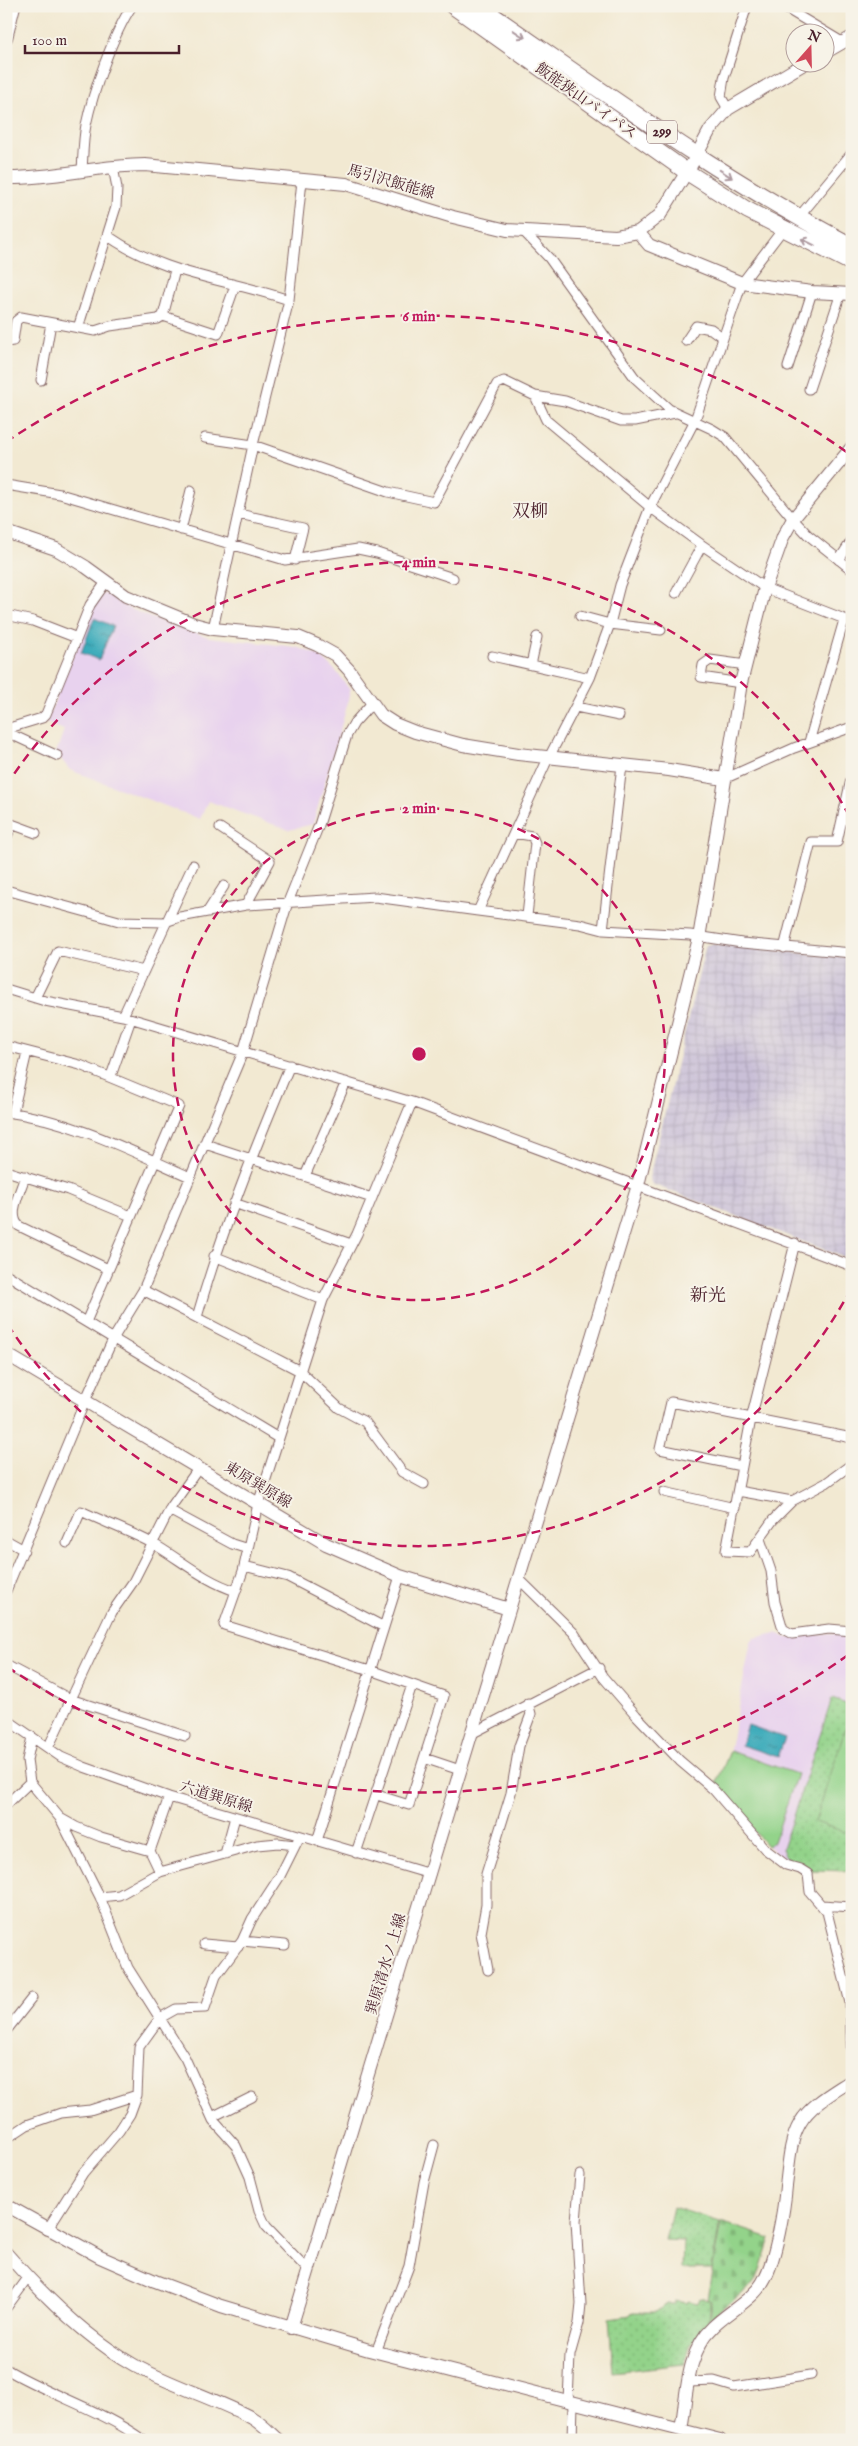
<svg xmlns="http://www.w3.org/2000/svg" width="858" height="2446" font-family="'IM FELL English','Noto Serif JP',serif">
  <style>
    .built { fill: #e8d2ee }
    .industrial { fill: url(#industrial-grid) }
    .grass { fill: url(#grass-dots); stroke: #6e795a }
    .cemetery { fill: url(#cemetery-stones); stroke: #6e795a }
    .pitch { fill: #93d38a; stroke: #6e795a }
    .water { fill: url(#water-ripples); stroke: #426472 }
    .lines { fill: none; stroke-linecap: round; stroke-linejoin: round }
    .street-casing { stroke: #856665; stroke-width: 11 }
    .secondary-casing { stroke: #856665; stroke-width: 14 }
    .highway-casing { stroke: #856665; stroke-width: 18 }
    .street { stroke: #fff; stroke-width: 9 }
    .secondary { stroke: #fff; stroke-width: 12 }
    .highway { stroke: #fff; stroke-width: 16 }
    .oneway { stroke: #ae9aa0 }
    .ring { fill: none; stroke: #c2185b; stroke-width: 2.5; stroke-dasharray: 9 6 }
    .labels { text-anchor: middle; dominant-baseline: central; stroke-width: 4; stroke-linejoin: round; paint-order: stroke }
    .shield { fill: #f7f3e8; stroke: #7e5f64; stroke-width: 1 }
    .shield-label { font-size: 14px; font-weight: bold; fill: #4a1f2b }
    .street-label { font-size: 15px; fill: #4a1f2b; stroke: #f7f3e8 }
    .quarter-label { font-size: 18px; fill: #4a1f2b; stroke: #f7f3e8 }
    .centre { fill: #c2185b; stroke: #f7f3e8; stroke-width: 2.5 }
    .ring-label { font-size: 15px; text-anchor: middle; font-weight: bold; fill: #c2185b; stroke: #f7f3e8; stroke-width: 4; stroke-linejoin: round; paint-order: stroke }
  </style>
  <defs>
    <pattern id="industrial-grid" width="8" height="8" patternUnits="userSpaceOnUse" patternTransform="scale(1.25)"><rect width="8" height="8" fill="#c9bfd7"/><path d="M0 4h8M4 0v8" fill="none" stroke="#aea4b9"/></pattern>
    <pattern id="grass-dots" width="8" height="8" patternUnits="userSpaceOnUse" patternTransform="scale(1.25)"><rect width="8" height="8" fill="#93d38a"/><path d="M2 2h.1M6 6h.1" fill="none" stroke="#80b577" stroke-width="1.8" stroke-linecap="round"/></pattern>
    <pattern id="cemetery-stones" width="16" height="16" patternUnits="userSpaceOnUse" patternTransform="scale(1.25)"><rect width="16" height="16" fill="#93d38a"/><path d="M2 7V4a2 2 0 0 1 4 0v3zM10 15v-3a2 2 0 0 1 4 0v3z" fill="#80b577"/></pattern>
    <pattern id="water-ripples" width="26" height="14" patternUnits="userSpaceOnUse" patternTransform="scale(1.25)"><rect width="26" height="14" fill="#3baaba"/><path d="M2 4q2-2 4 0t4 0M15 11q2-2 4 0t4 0" fill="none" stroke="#348a97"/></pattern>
  </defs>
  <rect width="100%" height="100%" fill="#f7f3e8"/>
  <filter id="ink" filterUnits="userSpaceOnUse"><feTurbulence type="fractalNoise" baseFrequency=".02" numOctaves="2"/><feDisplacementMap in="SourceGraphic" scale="10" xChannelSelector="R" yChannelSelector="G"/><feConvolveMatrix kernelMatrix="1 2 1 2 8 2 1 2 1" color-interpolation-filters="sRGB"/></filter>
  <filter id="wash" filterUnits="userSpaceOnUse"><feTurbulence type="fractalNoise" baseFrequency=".0096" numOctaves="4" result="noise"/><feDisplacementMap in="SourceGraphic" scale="20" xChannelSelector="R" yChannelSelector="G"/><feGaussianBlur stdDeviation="1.12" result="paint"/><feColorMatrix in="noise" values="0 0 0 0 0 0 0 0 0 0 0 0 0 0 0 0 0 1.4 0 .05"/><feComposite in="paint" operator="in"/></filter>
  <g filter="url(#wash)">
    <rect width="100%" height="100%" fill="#f2e9d2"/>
    <path class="built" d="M103 594H107L122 605 152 618 209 637 296 647 308 651 320 656 336 671 350 690 348 702 313 824 289 830 208 801 200 819 70 770 56 753 64 730 46 723 93 606Z
      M776 1633 788 1637 829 1633 852 1634V1871L807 1870 800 1864 789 1862 767 1846 717 1789V1783L729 1754 751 1641 754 1638Z"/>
    <path class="industrial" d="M712 944 852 958V1260L652 1184 649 1178 706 945Z"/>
    <path class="grass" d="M832 1699 852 1706V1871L808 1870 800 1864 789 1862 782 1849Z
      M673 2207 720 2222 712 2269H682L683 2241 665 2240Z
      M700 2298 711 2301 709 2319 691 2345 684 2364 613 2372 609 2318 630 2315 632 2312H657L667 2304H675V2301L687 2303 688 2301 698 2303Z"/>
    <path class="cemetery" d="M721 2222 770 2238 758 2276 753 2284 710 2319 712 2301 707 2299Z"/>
    <path class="pitch" d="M846 1727 852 1729V1834L815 1822Z
      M730 1751 797 1774 774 1842 767 1846 718 1789 717 1782Z"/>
    <path class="water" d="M94 618 113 626 99 660 81 653Z
      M748 1725 785 1738 778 1757 741 1745Z"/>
  </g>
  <g filter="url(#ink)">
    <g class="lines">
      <defs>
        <path id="street" d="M782 6 842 42
          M728 109 721 97 724 78 747 6
          M82 171C83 156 83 140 86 125 93 92 113 34 132 6
          M798 218 852 153
          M525 233 549 258 635 378 669 409 712 429 725 437 793 519 808 535 852 570
          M108 236C166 276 224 278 289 300
          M163 316 175 270
          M78 328 116 207 117 188 113 167
          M686 341 696 326 711 329 722 337
          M6 342 13 341 16 321 21 317 95 331 110 326 158 319 163 316 218 334 235 286
          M788 367 812 292
          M41 380 51 323
          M809 389 841 293
          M535 396 546 420 650 507 702 545 765 588 852 622
          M205 438 253 445 388 492 434 502 497 384 504 381 535 396 565 401 621 421H635L675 413
          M6 485 60 494 285 560 358 549 377 553 453 578
          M239 514 303 528 295 560
          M181 530 191 490
          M839 560 852 540
          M676 593 702 545
          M6 615 33 621 77 638 90 605 106 582
          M580 616 610 624 661 630
          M213 629 253 445 289 300 302 181
          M492 656 590 678
          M531 665 537 637
          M741 683 701 677 703 665 710 660 746 665
          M576 707 619 716
          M6 729 42 718 46 714 77 638
          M6 732 58 756
          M809 742 844 620
          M724 779 794 748 852 727
          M6 822 36 833
          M220 828 270 861 246 905
          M514 833 532 836 535 843 527 916
          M6 839 12 824
          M6 890 119 921 165 922 180 917 246 905 375 897 478 911 545 765 590 678 610 624 620 585 650 507 695 420 742 283 783 229
          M208 911 224 886
          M478 911 580 924 603 930 690 935 742 943 852 953
          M603 930 622 765
          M784 948 811 842H837L852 775
          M6 989 45 1001 123 1016 412 1102 852 1266
          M35 998 58 951 144 971
          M123 1016 193 865
          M6 1046 80 1065 179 1106 86 1322
          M111 1076 131 1019
          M6 1112C72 1120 131 1151 190 1177
          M13 1112 27 1052
          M205 1144 372 1198
          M6 1171 68 1190 131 1216
          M25 1176C21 1191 7 1214 19 1226L108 1269
          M305 1176 346 1082
          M234 1203 351 1244
          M795 1243 751 1419 726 1551 750 1552 773 1520 792 1501 826 1483 852 1464
          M214 1256 323 1300
          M6 1274 278 1438
          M143 1290 300 1371 339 1408 365 1422 402 1472 424 1484
          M197 1317C222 1230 255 1148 290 1065
          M741 1466 660 1449 671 1402 852 1438
          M738 1491 792 1501
          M664 1492 735 1508
          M169 1510 232 1544 248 1549
          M760 1539 771 1571 775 1602 783 1629 792 1634 829 1629 852 1631
          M6 1540 24 1550
          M67 1543 81 1511C104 1522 129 1531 152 1543 180 1559 204 1581 236 1591
          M244 1566 288 1577 384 1627
          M518 1578 574 1633 603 1677 636 1715 680 1761 713 1789 765 1849 786 1865 800 1869 808 1874 810 1892 827 1912 850 2003 852 2071
          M6 1591 85 1401 113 1339 143 1290 243 1052 288 902 319 825 347 735 354 723 372 703
          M6 1665 70 1699 185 1736
          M6 1719 61 1757 84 1767 169 1797 430 1874
          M471 1734 599 1668
          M32 1737 27 1760 30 1782 60 1818 76 1827 101 1837 150 1851
          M48 1748 112 1612 133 1582 171 1507 198 1469
          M424 1758 460 1770
          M377 1795 409 1805 444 1696 370 1670 224 1625 243 1571 258 1504 323 1300 357 1234 412 1102
          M6 1805 30 1782
          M60 1818 100 1897 128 1968 185 2058 213 2120 236 2146 250 2177 259 2211 266 2226 309 2271
          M317 1841 400 1576
          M356 1853 412 1685
          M225 1854 235 1817
          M160 1872 150 1851 169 1797
          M100 1897 119 1895 160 1872 257 1845 278 1843 295 1845
          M822 1905 852 1907
          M242 1941 285 1945
          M204 1944 238 1947
          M488 1970 481 1933 486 1905V1874L511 1793 519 1746 531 1714 528 1703
          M6 2031 32 1998
          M212 2117 252 2097
          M6 2139 27 2125 61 2113 90 2110 137 2095
          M47 2230 83 2173 119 2131 130 2114 137 2095 139 2047 160 2018 176 2009 205 2008 216 1976 242 1941 252 1919 280 1876 300 1836
          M6 2308 28 2278
          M376 2352 409 2266 424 2182 434 2145
          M6 2369C50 2395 102 2410 143 2440
          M689 2382 714 2381 734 2387 811 2375
          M568 2401 570 2355 579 2323 581 2304 576 2221 580 2175
          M572 2440 573 2403"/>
        <path id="secondary" d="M6 38 14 6
          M826 52 852 37
          M6 178C53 179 99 165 145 165L346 184 453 217 507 230 616 236 638 232 660 215 693 162 710 130 728 109 807 62
          M638 232 649 245 742 283 812 292 852 294
          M6 532 56 549 86 567 126 596 194 624 213 629 298 637 317 645 335 655 349 670 381 715 395 724 415 732 463 745 518 754 669 770 724 779
          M6 1354 326 1544 400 1576 509 1609
          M6 2205 100 2257 155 2281 221 2306 369 2350 720 2440
          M6 2253C42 2294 86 2338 134 2365 172 2386 214 2398 252 2418 262 2424 269 2432 278 2440
          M291 2328 638 1185 699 938 741 683 765 588 783 537 793 519 852 447
          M681 2430C687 2396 686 2352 713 2327 729 2311 755 2299 765 2278 776 2257 784 2210 786 2186 789 2165 789 2142 800 2123 811 2104 834 2092 852 2080"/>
        <path id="highway" d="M453 6 687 172 747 210 852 263
          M479 6C601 90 720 178 852 246"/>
      </defs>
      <use href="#street" class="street-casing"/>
      <use href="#secondary" class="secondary-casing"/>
      <use href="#highway" class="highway-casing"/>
      <use href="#street" class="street"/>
      <use href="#secondary" class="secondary"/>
      <use href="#highway" class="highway"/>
    </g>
    <defs><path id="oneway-shaft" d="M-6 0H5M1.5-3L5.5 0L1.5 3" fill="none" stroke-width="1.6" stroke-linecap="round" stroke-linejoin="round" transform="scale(1.25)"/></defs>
    <g class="oneway">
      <use href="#oneway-shaft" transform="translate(519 34) rotate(34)"/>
      <use href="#oneway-shaft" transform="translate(726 174) rotate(33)"/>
      <use href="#oneway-shaft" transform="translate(808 242) rotate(-154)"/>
    </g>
  </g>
  <g class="ring">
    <circle cx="419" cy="1054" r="246"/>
    <path d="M851 1289A492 492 0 0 1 6 1322M6 786A492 492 0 0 1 851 819"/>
    <path d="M848 1655A738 738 0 0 1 6 1666M6 442A738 738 0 0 1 848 453"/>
  </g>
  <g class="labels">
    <rect class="shield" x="647" y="120.5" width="30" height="23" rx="4"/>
    <g class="shield-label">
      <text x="662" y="132">299</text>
    </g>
    <g class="street-label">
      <text transform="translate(586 101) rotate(35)">飯能狭山バイパス</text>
      <text transform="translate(391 182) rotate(16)">馬引沢飯能線</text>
      <text transform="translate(258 1485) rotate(31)">東原巽原線</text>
      <text transform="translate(216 1797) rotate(17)">六道巽原線</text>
      <text transform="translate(386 1964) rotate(-73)">巽原清水ノ上線</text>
    </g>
    <g class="quarter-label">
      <text x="530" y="512">双柳</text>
      <text x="708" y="1296">新光</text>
    </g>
  </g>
  <circle cx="419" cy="1054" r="8" class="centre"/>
  <g class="ring-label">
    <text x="419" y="321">6 min</text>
    <text x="419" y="567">4 min</text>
    <text x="419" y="813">2 min</text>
  </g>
  <rect width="858" height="2446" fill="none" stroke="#f7f3e8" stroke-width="25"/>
  <g transform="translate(810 48) rotate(20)"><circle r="24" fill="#f7f3e8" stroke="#b29e9c"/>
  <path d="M0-4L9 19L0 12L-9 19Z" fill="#d1495b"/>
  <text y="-8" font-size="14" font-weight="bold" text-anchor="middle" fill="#4a1f2b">N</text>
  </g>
  <path d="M25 45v8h154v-8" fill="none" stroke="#4a1f2b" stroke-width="2.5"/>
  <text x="32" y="45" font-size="15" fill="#4a1f2b" stroke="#f7f3e8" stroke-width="4" paint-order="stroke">100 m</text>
</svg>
